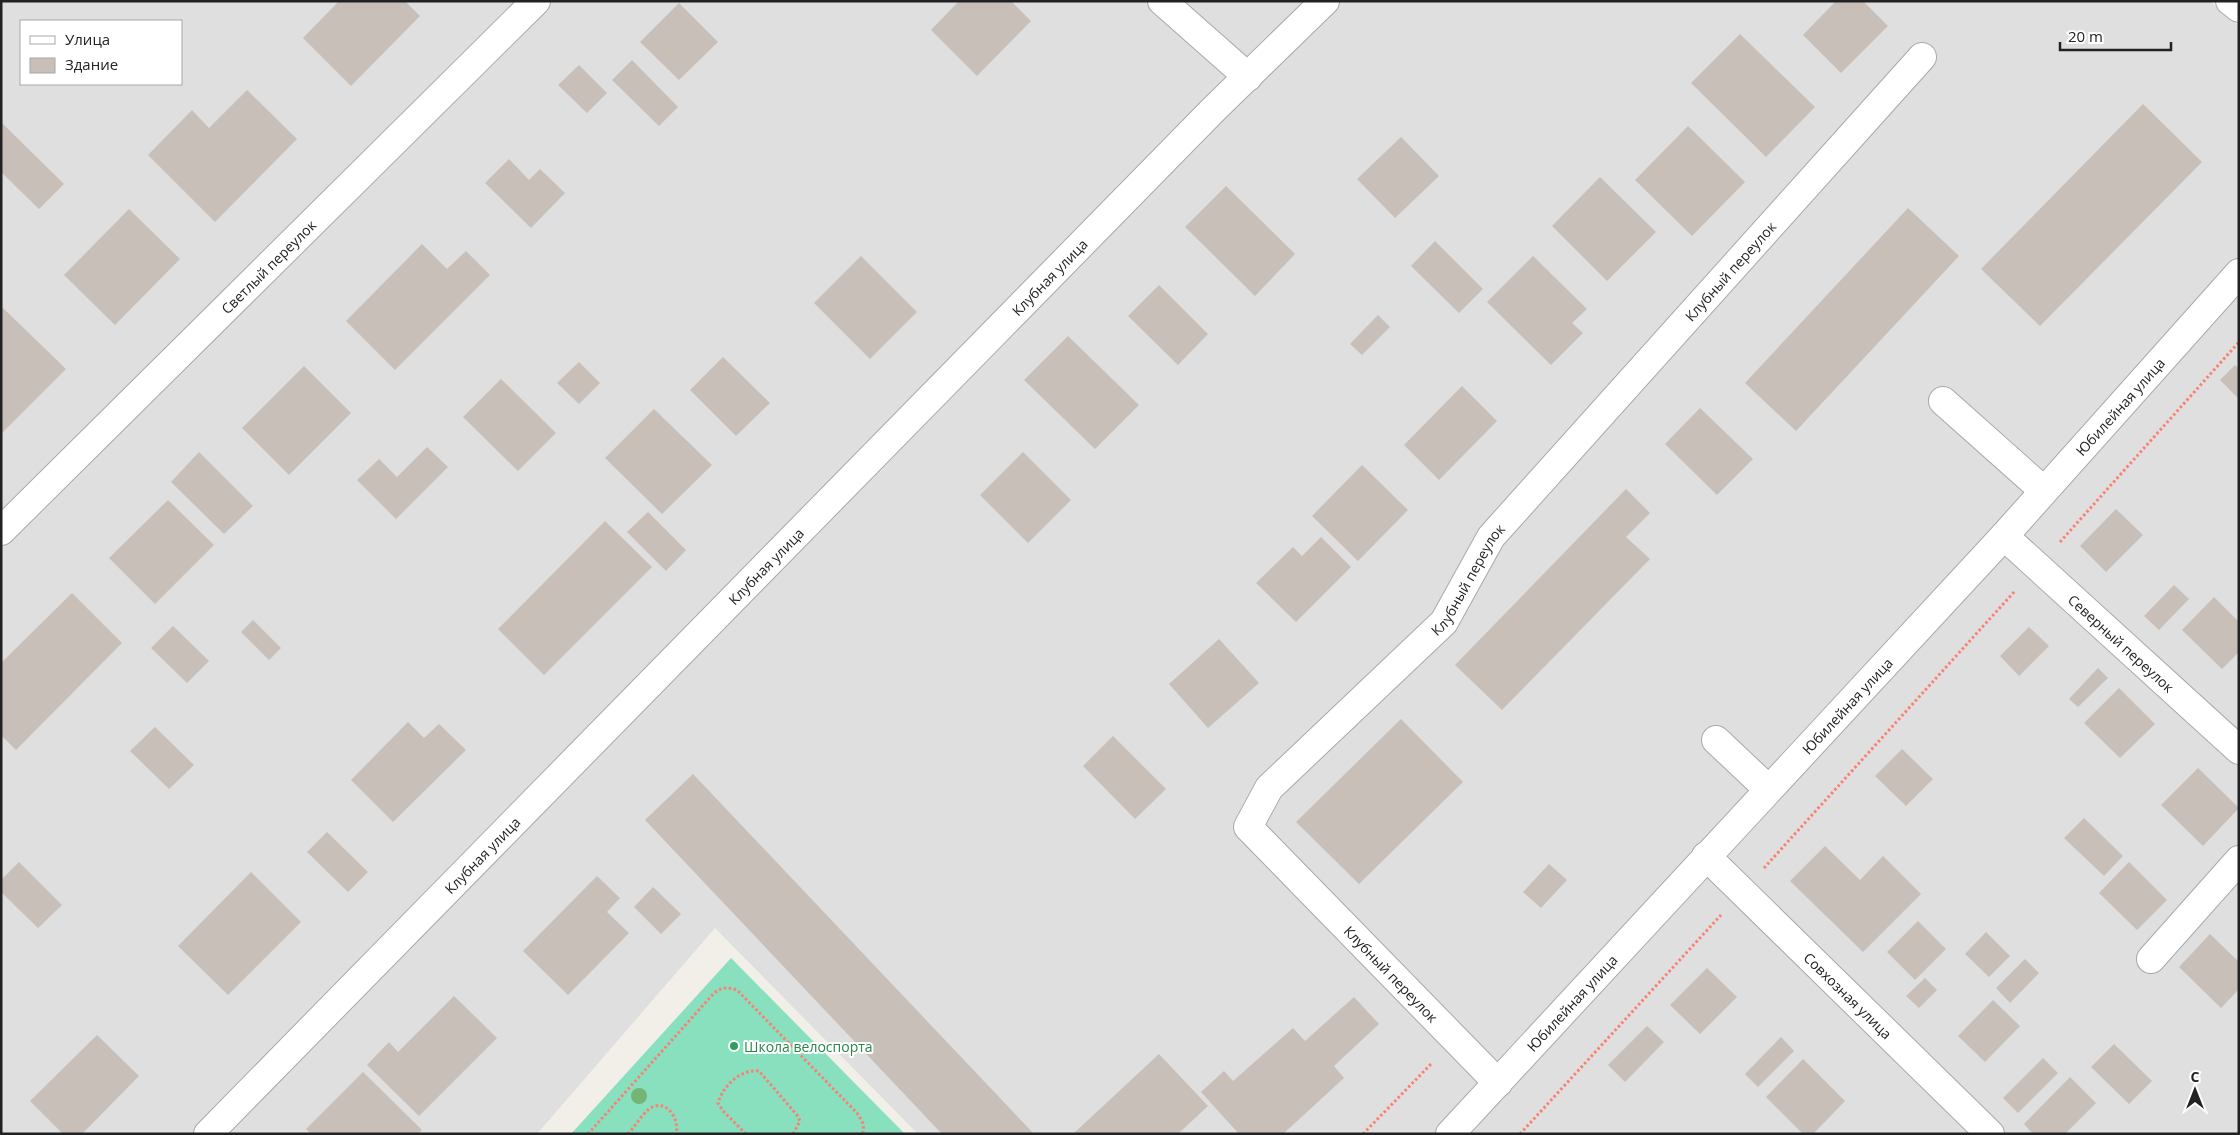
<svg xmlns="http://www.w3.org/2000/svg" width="2240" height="1135" font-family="'Open Sans',sans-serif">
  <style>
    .residential { fill: #e0dfdf; fill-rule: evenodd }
    .pitch { fill: #88e0be }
    .building { fill: #c7bfb8 }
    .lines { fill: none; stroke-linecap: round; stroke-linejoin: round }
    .minor-casing { stroke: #a9a9a9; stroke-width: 30 }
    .path { stroke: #fa8072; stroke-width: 3; stroke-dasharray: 2.5 2.5; stroke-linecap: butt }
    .minor { stroke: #fff; stroke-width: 28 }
    .tree { fill: #74b475 }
    .leisure-dot { fill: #2e9e5b; stroke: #fff; stroke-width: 2 }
    .labels { text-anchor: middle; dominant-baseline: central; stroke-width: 4; stroke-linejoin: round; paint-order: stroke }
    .street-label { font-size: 14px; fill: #222; stroke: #fff }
    .leisure-label { font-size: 14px; fill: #27864d; stroke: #fff; text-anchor: start }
  </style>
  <rect width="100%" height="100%" fill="#f2efe9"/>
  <path class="residential" d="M1 1H2210L2239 26V1134H918L715 928 537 1134H1ZM21 21H181V84H21Z"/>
  <path class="pitch" d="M731 958 905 1134H571Z"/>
  <path class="building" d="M339 1H405L420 16 351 86 303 38Z
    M959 1H1011L1031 21 977 76 931 30Z
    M1836 1H1863L1888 26 1841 73 1803 35Z
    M679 3 718 42 679 80 640 42Z
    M1740 34 1815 107 1766 157 1691 83Z
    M632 60 678 107 659 126 612 80Z
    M579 65 607 93 587 113 558 85Z
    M247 90 297 139 215 222 148 155 192 110 209 128Z
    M2143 104 2202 162 2040 326 1981 269Z
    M1 122 64 184 39 209 1 172Z
    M1688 126 1745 182 1692 236 1635 180Z
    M1401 137 1439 176 1395 218 1357 179Z
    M509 159 529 180 540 169 565 193 531 228 485 183Z
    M1600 177 1656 232 1607 281 1552 226Z
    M1226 186 1295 254 1255 296 1185 227Z
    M1908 208 1959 256 1796 431 1745 383Z
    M129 209 180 259 115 325 64 275Z
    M1435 241 1483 289 1459 313 1411 266Z
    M422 244 447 269 466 251 490 275 395 370 346 321Z
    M861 256 917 312 870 359 814 303Z
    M1533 256 1587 309 1572 323 1583 333 1551 365 1487 302Z
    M1159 285 1208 334 1178 365 1128 316Z
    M3 308 66 369 1 434V309Z
    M1378 315 1390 327 1362 355 1350 344Z
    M1068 336 1139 405 1095 449 1024 380Z
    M723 357 770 403 736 436 690 390Z
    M579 362 600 383 579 404 557 383Z
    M2235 365 2239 369V399L2220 380Z
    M304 366 351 413 289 475 242 428Z
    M501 379 556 433 518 471 463 417Z
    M1462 386 1497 421 1439 480 1404 445Z
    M1700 408 1753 459 1717 495 1665 444Z
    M654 409 712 465 662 514 605 458Z
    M427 447 448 467 396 519 357 480 379 459 397 477Z
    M199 452 253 506 224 534 171 482Z
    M1023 452 1071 500 1028 543 980 495Z
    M1362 465 1408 510 1358 561 1312 516Z
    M1626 489 1650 513 1626 537 1650 559 1502 710 1455 665Z
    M168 500 214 545 155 604 109 558Z
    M2116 509 2143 535 2106 572 2080 546Z
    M648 512 686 550 666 571 627 532Z
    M605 521 652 567 544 675 498 629Z
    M1321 537 1351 567 1296 622 1256 583 1293 547 1302 556Z
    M2174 585 2189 599 2159 630 2144 616Z
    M72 593 122 643 16 750 1 735V663Z
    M2214 597 2239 622V652L2222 669 2182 630Z
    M253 620 281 648 269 660 241 632Z
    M173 626 209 661 187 683 151 648Z
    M2029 627 2049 646 2019 676 2000 656Z
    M1219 639 1259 683 1208 728 1169 684Z
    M2098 668 2108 678 2078 707 2069 699Z
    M2119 688 2155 724 2120 758 2084 723Z
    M1401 719 1463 782 1359 884 1296 822Z
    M408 722 424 738 439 724 466 750 393 822 351 780Z
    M155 727 194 765 169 789 130 751Z
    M1113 736 1166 789 1135 819 1083 766Z
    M1902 749 1933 779 1906 806 1875 776Z
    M2198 768 2239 808 2203 846 2161 805Z
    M693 774 1034 1134H942L645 820Z
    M2084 818 2123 856 2104 876 2064 838Z
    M327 832 368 872 348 892 307 852Z
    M1825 846 1860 880 1883 856 1921 894 1863 952 1790 881Z
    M19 862 62 905 38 928 1 892V880Z
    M2129 862 2167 900 2137 930 2099 893Z
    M1549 864 1567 880 1541 908 1523 892Z
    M251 872 301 922 228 995 178 946Z
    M597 876 620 898 607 912 629 933 568 995 523 951Z
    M653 887 681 914 661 934 634 907Z
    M1918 921 1946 949 1915 980 1887 952Z
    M1986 932 2010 956 1989 977 1965 954Z
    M2210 934 2239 962V989L2221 1008 2179 967Z
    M2025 959 2039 973 2010 1003 1996 988Z
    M1707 968 1737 997 1700 1034 1670 1005Z
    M1925 978 1937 990 1919 1008 1906 996Z
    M454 996 497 1038 419 1116 367 1065 389 1042 398 1052Z
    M1354 997 1379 1024 1334 1066 1344 1078 1283 1134H1239L1201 1092 1224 1071 1233 1081 1293 1028 1305 1041Z
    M1993 1000 2020 1026 1985 1062 1958 1036Z
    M1647 1026 1664 1042 1625 1082 1608 1065Z
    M97 1035 139 1076 82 1134H63L30 1101Z
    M1781 1037 1794 1051 1758 1087 1745 1074Z
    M2114 1044 2152 1081 2129 1104 2091 1067Z
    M1159 1054 1208 1106 1178 1134H1073Z
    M2043 1058 2058 1073 2018 1113 2003 1098Z
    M1803 1059 1845 1101 1813 1134H1803L1766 1097Z
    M363 1072 422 1130 418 1134H311L306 1129Z
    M2070 1077 2096 1103 2065 1134H2033L2024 1124Z"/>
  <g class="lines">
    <defs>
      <g id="minor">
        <path d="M1162 1 1248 77"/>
        <path d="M2230 1 2239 8"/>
        <path d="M1943 401 2044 491"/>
        <path id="s1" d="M1 531 536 1"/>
        <path id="s2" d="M2004 536 2239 750"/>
        <path d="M1716 740 1768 789"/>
        <path id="s3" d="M1706 856 1990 1134"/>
        <path d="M2151 959 2239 860"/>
        <path id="s4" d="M1498 1083 1248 827 1269 788 1444 622 1491 537 1922 57"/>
        <path id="s5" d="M208 1134 1214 109 1325 1"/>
        <path id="s6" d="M1450 1134 2004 536 2239 273"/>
      </g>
    </defs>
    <use href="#minor" class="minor-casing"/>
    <path class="path" d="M2060 542 2239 342
      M1764 868 2015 591
      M588 1134 714 993C722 987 728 987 737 990L857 1113C861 1119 866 1126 862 1134
      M628 1134C635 1126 641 1116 649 1109 666 1097 680 1119 676 1134
      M746 1134 723 1111 718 1103C723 1086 740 1069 759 1071L797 1115 800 1121 793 1134
      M1363 1134 1432 1063
      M1520 1134 1721 915"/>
    <use href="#minor" class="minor"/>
  </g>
  <circle class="tree" cx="639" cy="1096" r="8"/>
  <circle class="leisure-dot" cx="734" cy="1046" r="5"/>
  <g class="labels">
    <g class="street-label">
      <text stroke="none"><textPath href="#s1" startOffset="376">Светлый переулок</textPath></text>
      <text stroke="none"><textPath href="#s4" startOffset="1098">Клубный переулок</textPath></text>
      <text stroke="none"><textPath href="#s5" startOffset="1201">Клубная улица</textPath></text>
      <text stroke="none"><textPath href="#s6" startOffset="989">Юбилейная улица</textPath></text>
      <text stroke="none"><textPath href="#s5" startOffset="796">Клубная улица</textPath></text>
      <text stroke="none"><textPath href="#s4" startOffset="692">Клубный переулок</textPath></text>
      <text stroke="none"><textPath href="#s2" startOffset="159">Северный переулок</textPath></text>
      <text stroke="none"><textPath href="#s6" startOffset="584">Юбилейная улица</textPath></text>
      <text stroke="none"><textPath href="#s5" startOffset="391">Клубная улица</textPath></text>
      <text transform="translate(1391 974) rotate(46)">Клубный переулок</text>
      <text stroke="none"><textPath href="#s3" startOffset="199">Совхозная улица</textPath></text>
      <text stroke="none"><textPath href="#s6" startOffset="179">Юбилейная улица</textPath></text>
    </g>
    <g class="leisure-label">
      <text x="744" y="1046">Школа велоспорта</text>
    </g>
  </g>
  <rect width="2240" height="1135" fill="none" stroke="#222222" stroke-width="5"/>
  <rect x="20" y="20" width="162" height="65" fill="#ffffff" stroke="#a7a7a7"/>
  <rect x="30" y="36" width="25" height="8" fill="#ffffff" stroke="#a7a7a7"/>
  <text x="65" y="45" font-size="15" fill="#222222">Улица</text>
  <rect x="30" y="58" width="25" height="15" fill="#c7bfb8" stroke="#a7a7a7"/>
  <text x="65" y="70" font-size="15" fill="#222222">Здание</text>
  <g transform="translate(2195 1090)" stroke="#ffffff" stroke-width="4" paint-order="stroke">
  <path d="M0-4L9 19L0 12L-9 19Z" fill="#222222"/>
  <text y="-8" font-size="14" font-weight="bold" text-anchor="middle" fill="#222222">С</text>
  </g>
  <path d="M2060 42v8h111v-8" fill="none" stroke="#222222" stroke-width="2.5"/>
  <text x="2068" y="42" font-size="15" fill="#222222" stroke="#ffffff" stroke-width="4" paint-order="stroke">20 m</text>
</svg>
